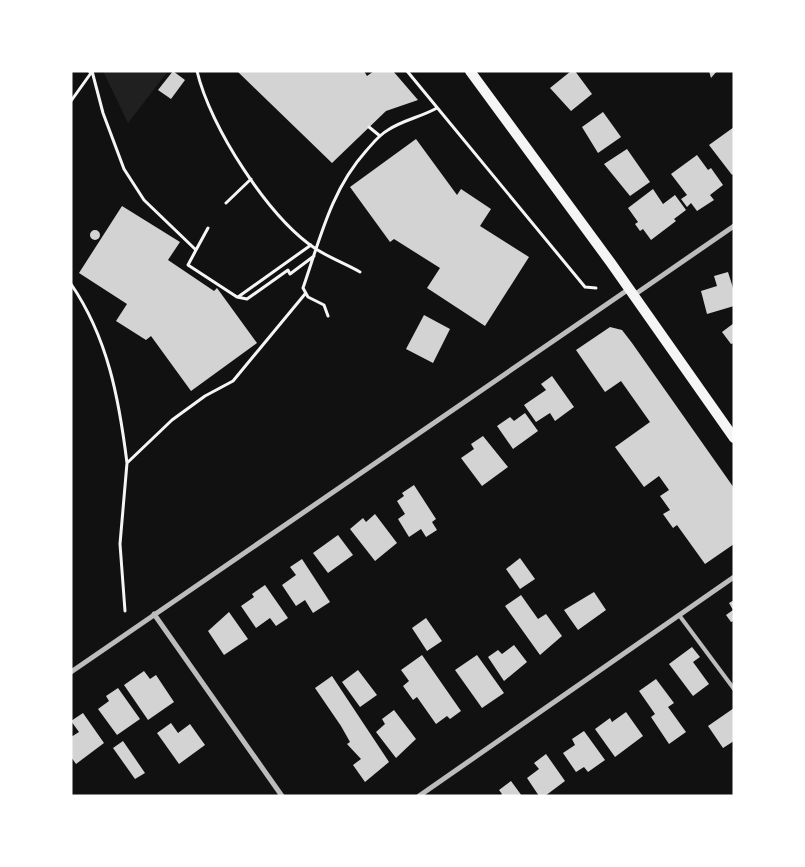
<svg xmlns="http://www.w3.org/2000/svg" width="805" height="867" font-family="'Golos Text',sans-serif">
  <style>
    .green { fill: #202020 }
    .building { fill: #d3d3d3 }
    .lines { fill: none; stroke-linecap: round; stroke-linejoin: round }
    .path { stroke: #f5f5f5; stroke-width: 3 }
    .service { stroke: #bcbcbc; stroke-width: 4 }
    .minor { stroke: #bcbcbc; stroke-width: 5 }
    .secondary { stroke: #f5f5f5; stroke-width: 10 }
  </style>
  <rect width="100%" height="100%" fill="#111"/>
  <path class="green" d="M103 71H168L128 123Z"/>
  <path class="building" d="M173 71 185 80 171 99 158 90Z
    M237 71H364L367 76 374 71H393L418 100 386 111 332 163Z
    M571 71H575L592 94 571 111 550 88Z
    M709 71H717L711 78Z
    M603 112 621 137 598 153 582 127Z
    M734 127V173L732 175 709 145Z
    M416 139 457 195 461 189 491 209 480 226 529 257 485 326 427 288 440 268 394 239 390 242 350 187Z
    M627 149 650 182 630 196 604 164Z
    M697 155 708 170 711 168 723 185 710 195 714 200 697 211 691 203 687 207 681 199 687 195 671 174Z
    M653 189 663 204 675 195 686 210 674 219 676 221 651 240 643 229 640 231 635 224 638 222 628 208Z
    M122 206 180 242 168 260 214 291 217 288 257 343 191 391 151 336 146 340 116 321 127 304 79 273Z
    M90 235a5 5 0 1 1 10 0a5 5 0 1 1-10 0Z
    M728 272 734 291V306L707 314 701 291 717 286 714 276Z
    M424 315 450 329 433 363 406 349Z
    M734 323V343L731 344 722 332Z
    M610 327 622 330 632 343 734 488V544L705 564 677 525 673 528 663 514 670 510 660 496 669 490 659 476 644 487 615 447 650 422 621 381 605 392 576 350Z
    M552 376 574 407 555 421 550 413 536 422 524 405 546 390 541 384Z
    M525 413 538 431 513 449 497 426 510 417 514 421Z
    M483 436 508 467 482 486 461 458 474 449 471 444Z
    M414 485 436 519 432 522 437 530 426 537 421 529 409 537 398 519 405 514 397 501 404 496 402 493Z
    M375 514 397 543 375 561 350 529 363 518 366 522Z
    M338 535 353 555 328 573 313 553Z
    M520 558 535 579 520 589 506 569Z
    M302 559 330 602 313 613 305 600 296 606 282 585 296 575 290 567Z
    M265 585 288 618 276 626 270 618 256 628 241 606 254 597 252 594Z
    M594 592 606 610 578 630 564 610Z
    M521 595 538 619 546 614 562 636 540 655 505 606Z
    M734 600V621L731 622 726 615 733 610 729 603Z
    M229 612 248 639 224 655 208 631Z
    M426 618 442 641 427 651 412 628Z
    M514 645 527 662 504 681 488 657 498 650 502 654Z
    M692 647 700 657 693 662 709 684 693 696 669 664Z
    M422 655 461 711 450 719 447 716 436 724 417 697 413 700 403 686 409 681 401 670Z
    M477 655 504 693 482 708 455 670Z
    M358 670 377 695 360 707 342 682Z
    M144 671 150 679 156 675 174 702 148 720 124 685Z
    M332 676 389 762 365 782 353 765 361 759 347 744 350 742 341 726 315 688Z
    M656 679 674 703 668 707 686 732 669 744 651 717 655 714 639 691Z
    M118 688 140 719 117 735 98 709 109 701 106 696Z
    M734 708V741L723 748 708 726Z
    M394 710 416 739 396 758 376 732 385 724 382 719Z
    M626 712 643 736 615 757 595 729 610 718 612 722Z
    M83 713 104 743 76 764 71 757V737L79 732 71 721Z
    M171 723 178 733 190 724 205 745 179 764 157 733Z
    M584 731 605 760 588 772 584 767 576 772 563 753 575 745 572 739Z
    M123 741 145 773 135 779 113 748Z
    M546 754 565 781 545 796H539L527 778 539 769 534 763Z
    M511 781 522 796H500L502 794 499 790Z"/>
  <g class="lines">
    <path class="path" d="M92 71 103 113 124 169 144 200 196 250 188 265 237 297 247 299 288 270 290 274 314 256
      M197 71C210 127 269 218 316 249 330 258 346 264 360 272
      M407 71 585 287 596 288
      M71 101 91 73 89 71
      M369 127 380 136
      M226 203 251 179
      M196 250 208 228
      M71 284C108 338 119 399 127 463
      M238 297 311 245
      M328 316 324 305 308 297 303 288C320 239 331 190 366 151 373 143 379 135 388 130 403 120 421 117 437 108
      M125 611 120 544 127 463 172 420 205 396 233 381 305 294"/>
    <path class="service" d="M679 615 734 689"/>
    <path class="minor" d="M634 295 734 226
      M154 614 282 796
      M71 672 629 289
      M419 796 734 577"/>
    <path class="secondary" d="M470 71 611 263 734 438"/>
  </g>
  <rect width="805" height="867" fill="none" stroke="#ffffff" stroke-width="145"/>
</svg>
